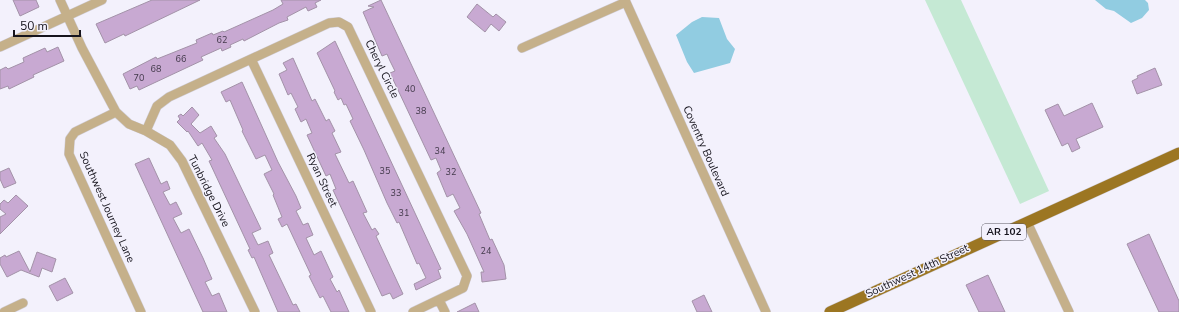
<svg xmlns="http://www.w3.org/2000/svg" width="1179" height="312" font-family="'Nunito Sans',sans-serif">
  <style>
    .green { fill: #c5e9d4 }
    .water { fill: #91cce1 }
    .building { fill: #c8a9d2; stroke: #a392a8 }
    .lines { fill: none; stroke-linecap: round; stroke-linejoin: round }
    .minor-casing { stroke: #d0ced8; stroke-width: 10 }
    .major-casing { stroke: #d0ced8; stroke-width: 12 }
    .minor { stroke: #c5b08a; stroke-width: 9 }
    .major { stroke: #9c7622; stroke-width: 11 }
    .labels { text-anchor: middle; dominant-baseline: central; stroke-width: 3; stroke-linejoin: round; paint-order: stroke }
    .number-label { font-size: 9px; fill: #42394a }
    .shield { fill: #f3f1fc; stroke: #585660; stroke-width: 1 }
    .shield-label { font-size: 10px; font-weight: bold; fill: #16141d }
    .street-label { font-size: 11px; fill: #16141d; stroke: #f3f1fc }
  </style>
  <rect width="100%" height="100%" fill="#f3f1fc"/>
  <path class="green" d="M925 0H961L1049 191 1020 204Z"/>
  <path class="water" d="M1095 0H1145L1148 3 1149 10 1142 18 1131 23 1114 11 1106 9Z
    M702 17 719 18 727 39 735 49 730 63 694 73 687 62 676 35 692 22Z"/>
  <path class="building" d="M13 0H36L39 7 20 16Z
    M152 0H200L125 36 124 34 105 43 96 24Z
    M281 0H321L315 3 317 7 308 11 306 7 287 17 288 20 279 23 244 41 243 39 230 45 231 47 222 51 221 48 201 57 203 60 139 90 137 86 130 89 123 74 156 57 157 59 197 43 196 40 212 33 213 35 223 31 224 32 273 10 283 4Z
    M381 0 481 213 479 214 490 240 492 239 504 265 506 279 482 282 481 272H484L467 234 454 211 460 208 453 194 447 197 437 173 441 170 436 158 431 160 390 73 395 71 390 61 387 54 382 56 363 12 374 7 368 6Z
    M477 4 493 17 496 14 506 22 499 31 491 24 485 32 467 17Z
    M335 41 441 269 438 270 441 278 416 290 414 284 426 278 419 263 417 264 399 222 397 223 387 203 364 150 350 121 353 119 346 104 344 105 341 98 338 100 334 92 335 91 317 53Z
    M58 47 64 61 33 75 34 77 9 89 8 86 0 89V70L6 67 8 69 24 62 23 58 45 48 47 52Z
    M293 58 312 101 315 99 326 121 329 119 335 131 332 133 341 152 335 154 349 183 353 181 367 212 363 213 372 230 375 228 379 234 376 236 403 294 393 299 390 293 382 296 333 190 336 189 330 174 326 176 307 135 312 133 306 119 301 122 295 109 298 107 291 93 288 95 279 74 287 70 283 63Z
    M1155 68 1162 85 1137 94 1132 81 1138 78 1137 76Z
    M242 82 278 162 296 196 301 208 296 211 303 225 308 223 313 235 306 238 314 255 321 251 333 277 330 279 337 292 339 290 349 312H331L323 296 320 298 309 276 311 275 287 224 282 227 278 219 282 217 273 195 274 194 264 174 272 170 265 155 256 159 242 131 243 130 230 100 226 102 221 92Z
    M1092 103 1103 127 1076 139 1080 148 1072 152 1068 143 1062 146 1045 110 1058 104 1064 116Z
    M192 107 199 115 191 124 200 133 211 126 217 136 214 138 225 154 261 229 252 233 258 245 268 241 273 253 269 255 293 305 296 304 300 312H278L254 257 252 258 248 250 250 249 209 161 212 160 202 143 198 146 188 131 187 132 177 122 180 119 178 116 181 114 183 116Z
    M149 158 161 184 167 181 170 189 163 192 170 205 176 202 182 214 173 218 181 233 189 229 203 258 212 279 205 282 212 296 219 293 227 312H203L135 164Z
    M9 168 16 183 4 188 0 179V172Z
    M16 195 28 206 0 234V217L6 214 0 209V204L4 200 8 203Z
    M1149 234 1179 301V312H1159L1127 244Z
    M19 251 30 272 37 252 56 259 52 272 42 268 39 277 21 270 7 277 0 264V258L5 255 6 257Z
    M988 275 1005 312H979L966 285Z
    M65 278 73 293 57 301 49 286Z
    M704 295 712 312H697L692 301Z
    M475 303 479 312H457Z"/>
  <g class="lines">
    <defs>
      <path id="minor" d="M60 0 82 48 116 112 129 124 146 131 170 145 182 161 255 312
        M625 0 766 312
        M0 47 102 0
        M522 48 626 2
        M251 59 371 312
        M116 112 75 132 70 139 69 154 141 312
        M146 131 157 106 169 97 329 23 339 22 348 27 467 276 463 288 413 312
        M1027 222 1069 312
        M439 300 445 312
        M4 312 23 303"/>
      <path id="major" d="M830 312 1179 153"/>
    </defs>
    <use href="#minor" class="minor-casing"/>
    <use href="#major" class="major-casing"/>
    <use href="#minor" class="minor"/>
    <use href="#major" class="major"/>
  </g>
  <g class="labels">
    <g class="number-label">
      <text x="222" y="40">62</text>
      <text x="181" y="59">66</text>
      <text x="156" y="69">68</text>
      <text x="139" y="78">70</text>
      <text x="410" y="89">40</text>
      <text x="421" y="111">38</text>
      <text x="440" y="151">34</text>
      <text x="385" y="171">35</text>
      <text x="451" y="172">32</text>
      <text x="396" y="193">33</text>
      <text x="404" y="213">31</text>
      <text x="486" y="251">24</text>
    </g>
    <rect class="shield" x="982" y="224" width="44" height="16" rx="3"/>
    <g class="shield-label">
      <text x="1004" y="232">AR 102</text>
    </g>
    <g class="street-label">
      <text transform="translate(382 69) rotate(64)">Cheryl Circle</text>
      <text transform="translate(706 151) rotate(66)">Coventry Boulevard</text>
      <text transform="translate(322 180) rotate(65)">Ryan Street</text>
      <text transform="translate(209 191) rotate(63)">Tunbridge Drive</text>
      <text transform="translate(107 207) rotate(66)">Southwest Journey Lane</text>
      <text transform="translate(917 271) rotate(-25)">Southwest 14th Street</text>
    </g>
  </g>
  <path d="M14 30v6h66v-6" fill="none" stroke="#16141d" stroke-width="2"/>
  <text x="20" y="30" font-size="12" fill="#16141d" stroke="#f3f1fc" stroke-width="3" paint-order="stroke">50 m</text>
</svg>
